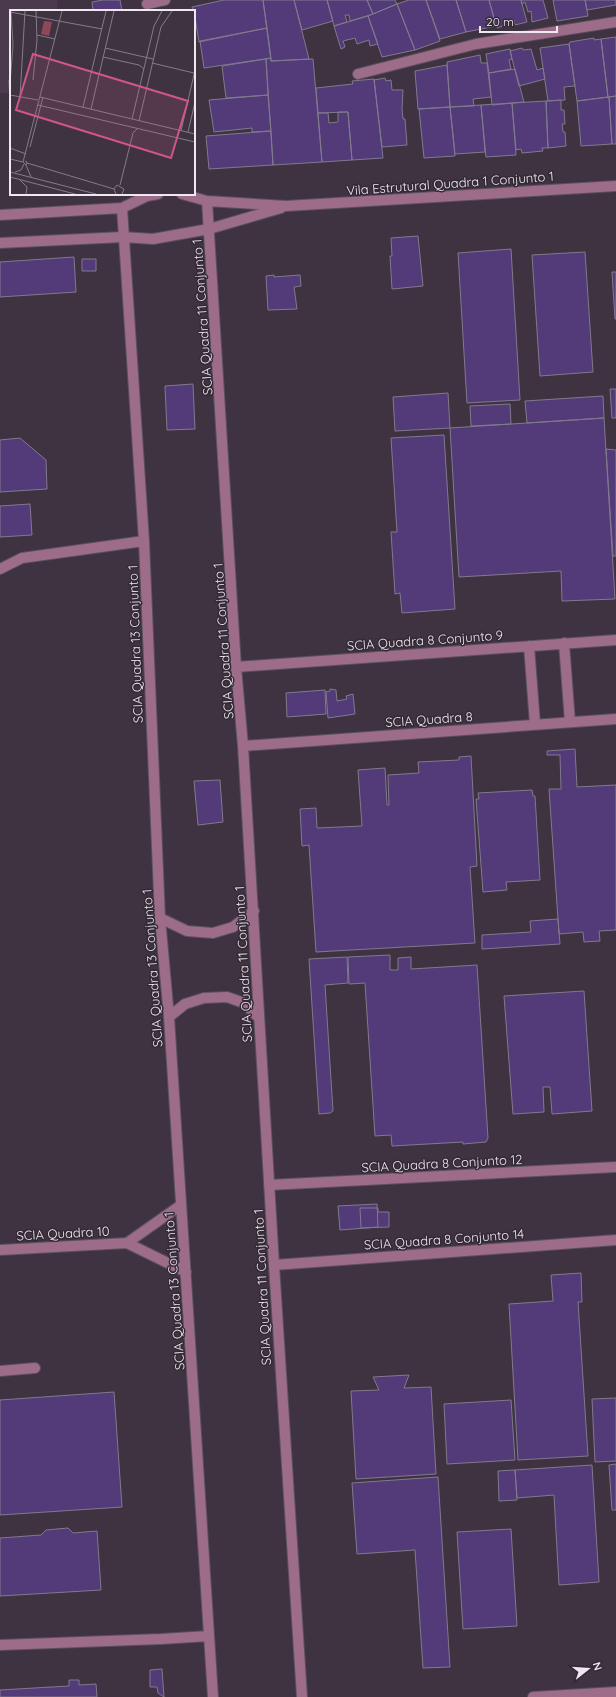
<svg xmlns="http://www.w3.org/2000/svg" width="616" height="1697" font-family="Quicksand,sans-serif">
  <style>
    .built { fill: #4b3a4e }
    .building { fill: #533a79; stroke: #807a8d }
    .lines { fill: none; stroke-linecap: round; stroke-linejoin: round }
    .minor-casing { stroke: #5b505d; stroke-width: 12 }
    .minor { stroke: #9d6c89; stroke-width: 10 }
    .labels { text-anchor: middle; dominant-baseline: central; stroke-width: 3; stroke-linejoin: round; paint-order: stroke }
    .street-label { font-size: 13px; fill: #efe8f0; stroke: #342936 }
    .inset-road { fill: none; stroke: #857b87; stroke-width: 1 }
    .view { fill: #d05688; fill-opacity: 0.15; stroke: #d05688; stroke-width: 2 }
    .inset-edge { fill: none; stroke: #efe8f0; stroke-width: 2 }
  </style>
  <rect width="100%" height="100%" fill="#3f3341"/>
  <path class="built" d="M0 0H57L58 11H11V93H0Z"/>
  <path class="building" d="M103 0H120L122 11H93L92 2Z
    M224 0H263L267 28 199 42 194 11H193L192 7Z
    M263 0H294L309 59 271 61Z
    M294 0H327L333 21 302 30Z
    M327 0H367L373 14 350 21 349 15H345L347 22 334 26Z
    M367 0H395L397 4 373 14Z
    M409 0H426L440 41 415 50 397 4Z
    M426 0H456L466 32 440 39Z
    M456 0H489L496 26 466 32Z
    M489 0H521L527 22 515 25 514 20 505 22 506 25 497 28Z
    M521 0H543L548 18 532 22 531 11 528 12 525 2 522 4Z
    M553 0H585L588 16 557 21Z
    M585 0H616V5L587 10Z
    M397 4 415 50 382 57 368 16Z
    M368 16 378 44 370 46 369 40 357 44 355 38 343 41 345 47 341 49 334 26Z
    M267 28 271 58 204 68 200 41Z
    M616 37V96L608 97 601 39Z
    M594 38V40L601 39 608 97 577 101 569 44 570 42Z
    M569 44 575 86 564 87 565 100 548 101 540 48Z
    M522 48 523 50 531 49 537 70 543 68 545 79 519 86 510 51Z
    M510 49 512 59 509 60 511 69 489 73 486 54Z
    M480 55 481 63H487L491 97 473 99 474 106 450 107 447 62Z
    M271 58V61L313 59 322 162 273 165 266 59Z
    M266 59 268 95 226 98 222 66Z
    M447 65 450 107 418 109 415 71Z
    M515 69 524 102 492 105 489 73Z
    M385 78 386 81 391 80 392 90H403L402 109 403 119H405L407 145 382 147 374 80Z
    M374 79 383 158 352 160 348 112 318 113 316 88 353 84 352 81Z
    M9 80H11V102H10Z
    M268 95 271 131 252 132V128L214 132 209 100Z
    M616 96V144H612L609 97Z
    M609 97 612 144 581 146 577 101Z
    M561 100V110H564L565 124H562L563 132H565L566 146 548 148 546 101Z
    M546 101 548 148H542L543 151 522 153 521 149 516 150 512 103Z
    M512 103 516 155 486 157 481 105Z
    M481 105 485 152 455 154 450 107Z
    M450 107 455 156 424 158 419 109Z
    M338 112H348L352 160 322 162 318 113H328L329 123 338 122Z
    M271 131 273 165 209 169 206 136Z
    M418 236 423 286 392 289 390 256H392L391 238Z
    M511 249 520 400 467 403 458 253Z
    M585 252 593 372 540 376 532 255Z
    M74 257 76 292 0 297V262Z
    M82 259H96V271H82Z
    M612 272H616V319H615Z
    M274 275V277L300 275 301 286 294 287 297 309 268 310 266 276Z
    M193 384 195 429 167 430 165 386Z
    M610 389H616V418H612Z
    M448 393 450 428 395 431 393 397Z
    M603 396 604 418 527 423 525 401Z
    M510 404 511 424 471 426 470 406Z
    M604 418 615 599 562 601 561 571 459 577 450 428Z
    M444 435 455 609 402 613 400 593 395 594 391 532H397L391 438Z
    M20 438 46 460 47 489 0 492V440Z
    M606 449 616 450V556H613Z
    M30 504 32 535 0 537V506Z
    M330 689 336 690 337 701 347 699 346 696 353 694 355 714 328 718 326 692 330 691Z
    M325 690 326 714 287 717 286 693Z
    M575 749 577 787 616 785V930L599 931 600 941 584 942 583 932 559 934 549 789H561L560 755H547V751Z
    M471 756 477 866 470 867 475 943 316 952 309 845 302 846 300 809 316 808 317 828 362 826 358 770 385 768 387 805H389L388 775 419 773 418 762 459 760V757Z
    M220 780 223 822 198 825 194 781Z
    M532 790 533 796H535L540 880 506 882 507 890 483 892 476 799H479L478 793Z
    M558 919 560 944 482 949V935L531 932 530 921Z
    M390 955V970H398V958L411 957V969L477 965 488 1138 486 1142 463 1144V1142L392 1146 391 1135 375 1136 365 983 349 984 348 957Z
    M347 957 348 983 325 985 333 1111 330 1113 319 1114 309 959Z
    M584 991 592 1111 552 1114 550 1087H543L544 1112 513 1114 504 996Z
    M377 1204 378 1227 340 1230 338 1206Z
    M360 1208H378V1212H389V1227L361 1228Z
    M581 1273 582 1302H578L588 1456 518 1460 509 1304 553 1301 551 1275Z
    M409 1375 404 1388 431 1387 436 1474 356 1479 351 1391 379 1390 373 1377Z
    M114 1392 122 1507 0 1515V1400Z
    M616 1398V1461L595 1462 592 1399Z
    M511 1400 515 1460 447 1464 444 1404Z
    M616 1464V1510H612L609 1465Z
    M592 1465 599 1582 559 1585 554 1495 517 1498 515 1470Z
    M514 1470H515L517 1500 499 1501 498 1471Z
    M438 1477 450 1667 423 1668 415 1550 357 1554 352 1483Z
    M68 1528 73 1533 97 1531 101 1590 0 1596V1538L41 1535 46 1530Z
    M511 1529 517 1626 463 1629 457 1532Z
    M162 1669 164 1697 158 1693 157 1687H150V1670Z
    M69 1680H79V1685L96 1684 97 1697H0V1690L69 1686Z"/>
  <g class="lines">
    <defs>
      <path id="minor" d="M147 4 165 0
        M358 74 476 44 616 22
        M182 194 207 201 286 206 616 186
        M207 201 236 667 243 746 274 1265 302 1697
        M122 208 144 541 160 918 169 1017 213 1697
        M0 215 122 208 147 196 158 194
        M0 243 123 237 153 239 209 229 281 208
        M0 569 22 558 144 541
        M564 643 570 722
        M529 646 535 724
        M236 667 616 640
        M243 746 616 719
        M160 918 187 931 213 933 233 927 254 911
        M169 1017 185 1004 204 998 227 997 244 1003 259 1018
        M269 1185 616 1167
        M127 1243 181 1205
        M0 1250 127 1243 186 1272
        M274 1265 616 1240
        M0 1371 35 1368
        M0 1645 161 1639 209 1636
        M533 1697 616 1692"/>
    </defs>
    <use href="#minor" class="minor-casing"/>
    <use href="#minor" class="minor"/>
  </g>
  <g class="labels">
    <g class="street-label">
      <text transform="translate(450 183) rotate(-4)">Vila Estrutural Quadra 1 Conjunto 1</text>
      <text transform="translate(202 317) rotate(-94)">SCIA Quadra 11 Conjunto 1</text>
      <text transform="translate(425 640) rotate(-4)">SCIA Quadra 8 Conjunto 9</text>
      <text transform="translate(223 641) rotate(-94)">SCIA Quadra 11 Conjunto 1</text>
      <text transform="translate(135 644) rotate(-92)">SCIA Quadra 13 Conjunto 1</text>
      <text transform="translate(429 719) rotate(-4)">SCIA Quadra 8</text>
      <text transform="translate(243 964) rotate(-93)">SCIA Quadra 11 Conjunto 1</text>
      <text transform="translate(152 968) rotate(-94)">SCIA Quadra 13 Conjunto 1</text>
      <text transform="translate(442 1163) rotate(-3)">SCIA Quadra 8 Conjunto 12</text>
      <text transform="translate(63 1233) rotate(-3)">SCIA Quadra 10</text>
      <text transform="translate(444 1239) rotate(-4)">SCIA Quadra 8 Conjunto 14</text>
      <text transform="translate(262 1287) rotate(-93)">SCIA Quadra 11 Conjunto 1</text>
      <text transform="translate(174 1291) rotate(-94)">SCIA Quadra 13 Conjunto 1</text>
    </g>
  </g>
  <g transform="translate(10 10)">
    <rect width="185" height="185" fill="#3f3341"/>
    <path d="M34 11 42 12 39 26 31 24Z" fill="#8e4859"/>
    <path class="inset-road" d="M0 2 92 19M27 25 45 29M95 38 143 49M93 47 129 55 134 59M142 53 184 63M23 70 27 30 26 1M0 73 3 35 1 1M0 85 28 90M10 87 15 1M30 87 185 124M28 95 185 132M73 97 96 1M81 99 104 1M122 109 144 16 152 1M129 111 151 17 162 1M171 121 185 60M178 122 185 92M20 137 33 87M0 138 16 144M0 149 13 152M15 151 17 152 16 155 13 152 52 1M17 153 104 179M16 155 21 167M0 162 86 184M5 162 11 160 14 154M0 167 65 184M10 170 17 177 16 184M110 175 123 123 127 119M106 184 104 179 107 175 114 179 112 184"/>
    <path class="view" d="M23 44 178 91 161 148 6 100Z"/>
    <rect width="185" height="185" class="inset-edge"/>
  </g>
  <g transform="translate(588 1669) rotate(73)" stroke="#342936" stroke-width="3" paint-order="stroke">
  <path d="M0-3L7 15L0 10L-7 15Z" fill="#efe8f0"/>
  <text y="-6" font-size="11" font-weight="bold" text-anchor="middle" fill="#efe8f0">N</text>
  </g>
  <path d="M480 26v6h77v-6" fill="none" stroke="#efe8f0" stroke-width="2"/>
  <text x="486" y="26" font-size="12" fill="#efe8f0" stroke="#342936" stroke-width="3" paint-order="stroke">20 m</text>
</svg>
